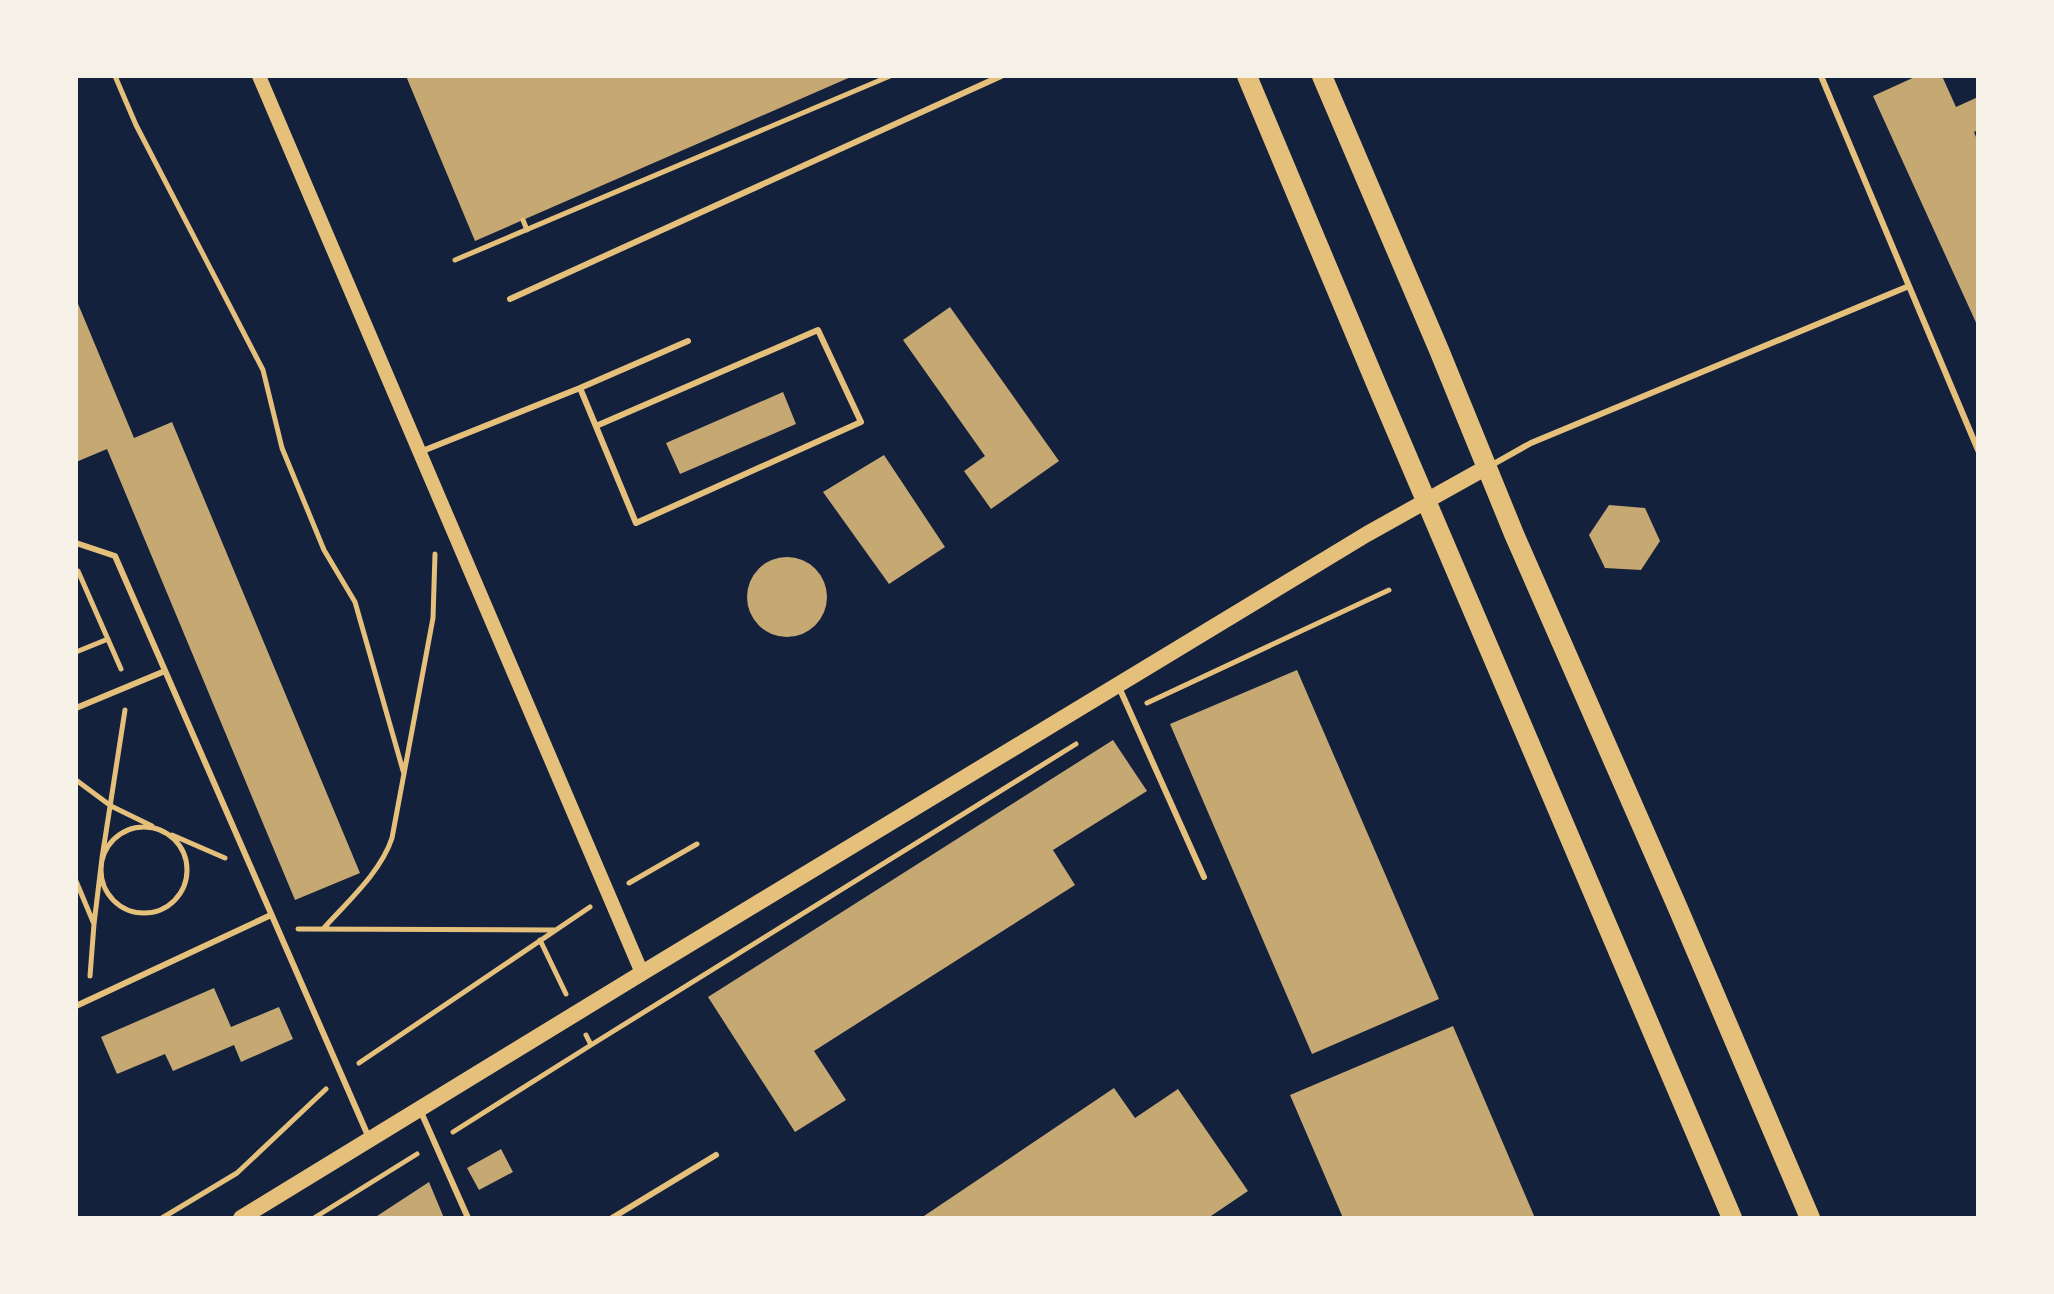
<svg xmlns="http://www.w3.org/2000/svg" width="2054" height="1294" font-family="Manrope,sans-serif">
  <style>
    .building { fill: #c6a872 }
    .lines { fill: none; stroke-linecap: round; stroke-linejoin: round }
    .path { stroke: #e5c07b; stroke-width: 5 }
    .service { stroke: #e5c07b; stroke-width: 6 }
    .tertiary { stroke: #e5c07b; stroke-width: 14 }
    .secondary { stroke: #e5c07b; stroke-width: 16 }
    .primary { stroke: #e5c07b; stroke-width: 20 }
  </style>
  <rect width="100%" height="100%" fill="#14213d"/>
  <path class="building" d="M406 76H853L475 241Z
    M1917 76H1942L1956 107 1978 97V130L1974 132 1978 142V327L1873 96Z
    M76 299 134 438 172 422 360 873 295 900 107 449 76 462Z
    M950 307 1059 461 991 509 964 471 985 456 903 340Z
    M783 392 796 424 680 474 666 443Z
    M884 455 945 547 889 584 823 492Z
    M1609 505 1645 508 1660 541 1641 570 1605 568 1589 535Z
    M747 597a40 40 0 1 1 80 0a40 40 0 1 1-80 0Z
    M1297 670 1439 999 1312 1054 1170 724Z
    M1113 740 1147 791 1053 850 1075 885 814 1051 846 1100 795 1132 708 997Z
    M214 988 231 1027 279 1007 293 1039 241 1062 234 1045 173 1071 165 1054 117 1074 101 1037Z
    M1453 1026 1535 1218H1343L1290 1095Z
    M1114 1088 1135 1118 1178 1089 1248 1191 1208 1218H921Z
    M501 1149 513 1172 479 1190 467 1168Z
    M429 1182 444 1218H374Z"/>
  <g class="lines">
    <path class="path" d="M115 76 136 125 263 370 282 448 324 550 355 602 404 774
      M523 220 527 230
      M455 260 890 76
      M78 571 121 669
      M76 652 108 639
      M1147 703 1389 590
      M76 780 111 806 152 826
      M101 870a43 43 0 1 1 86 0a43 43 0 1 1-86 0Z
      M172 835 225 858
      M76 881 94 924 90 976
      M629 883 697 844
      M94 924 102 858 125 710
      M298 929 556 930
      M323 929C347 902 381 872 392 838L433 618 435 554
      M540 940 566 994
      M591 1045 1076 744
      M359 1063 590 907
      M453 1132 591 1045 586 1035
      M162 1218 237 1173 326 1089
      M314 1218 417 1154"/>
    <path class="service" d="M1909 286 1978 450
      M510 299 1001 76
      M580 388 636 523 861 422 818 330 596 426
      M420 452 580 388 688 341
      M1490 466 1531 443 1909 286 1821 76
      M76 543 115 556 369 1138
      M1118 685 1204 877
      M76 708 165 671
      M76 1006 271 915
      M421 1112 468 1218
      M612 1218 716 1155"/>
    <path class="tertiary" d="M259 76 642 973"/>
    <path class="secondary" d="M241 1218 642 973 1367 534 1487 467"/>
    <path class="primary" d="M1247 76 1375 381 1732 1218
      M1322 76 1439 350 1514 534 1677 906 1810 1218"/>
  </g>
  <rect width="2054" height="1294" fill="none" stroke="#f6f1e7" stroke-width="156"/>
</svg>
